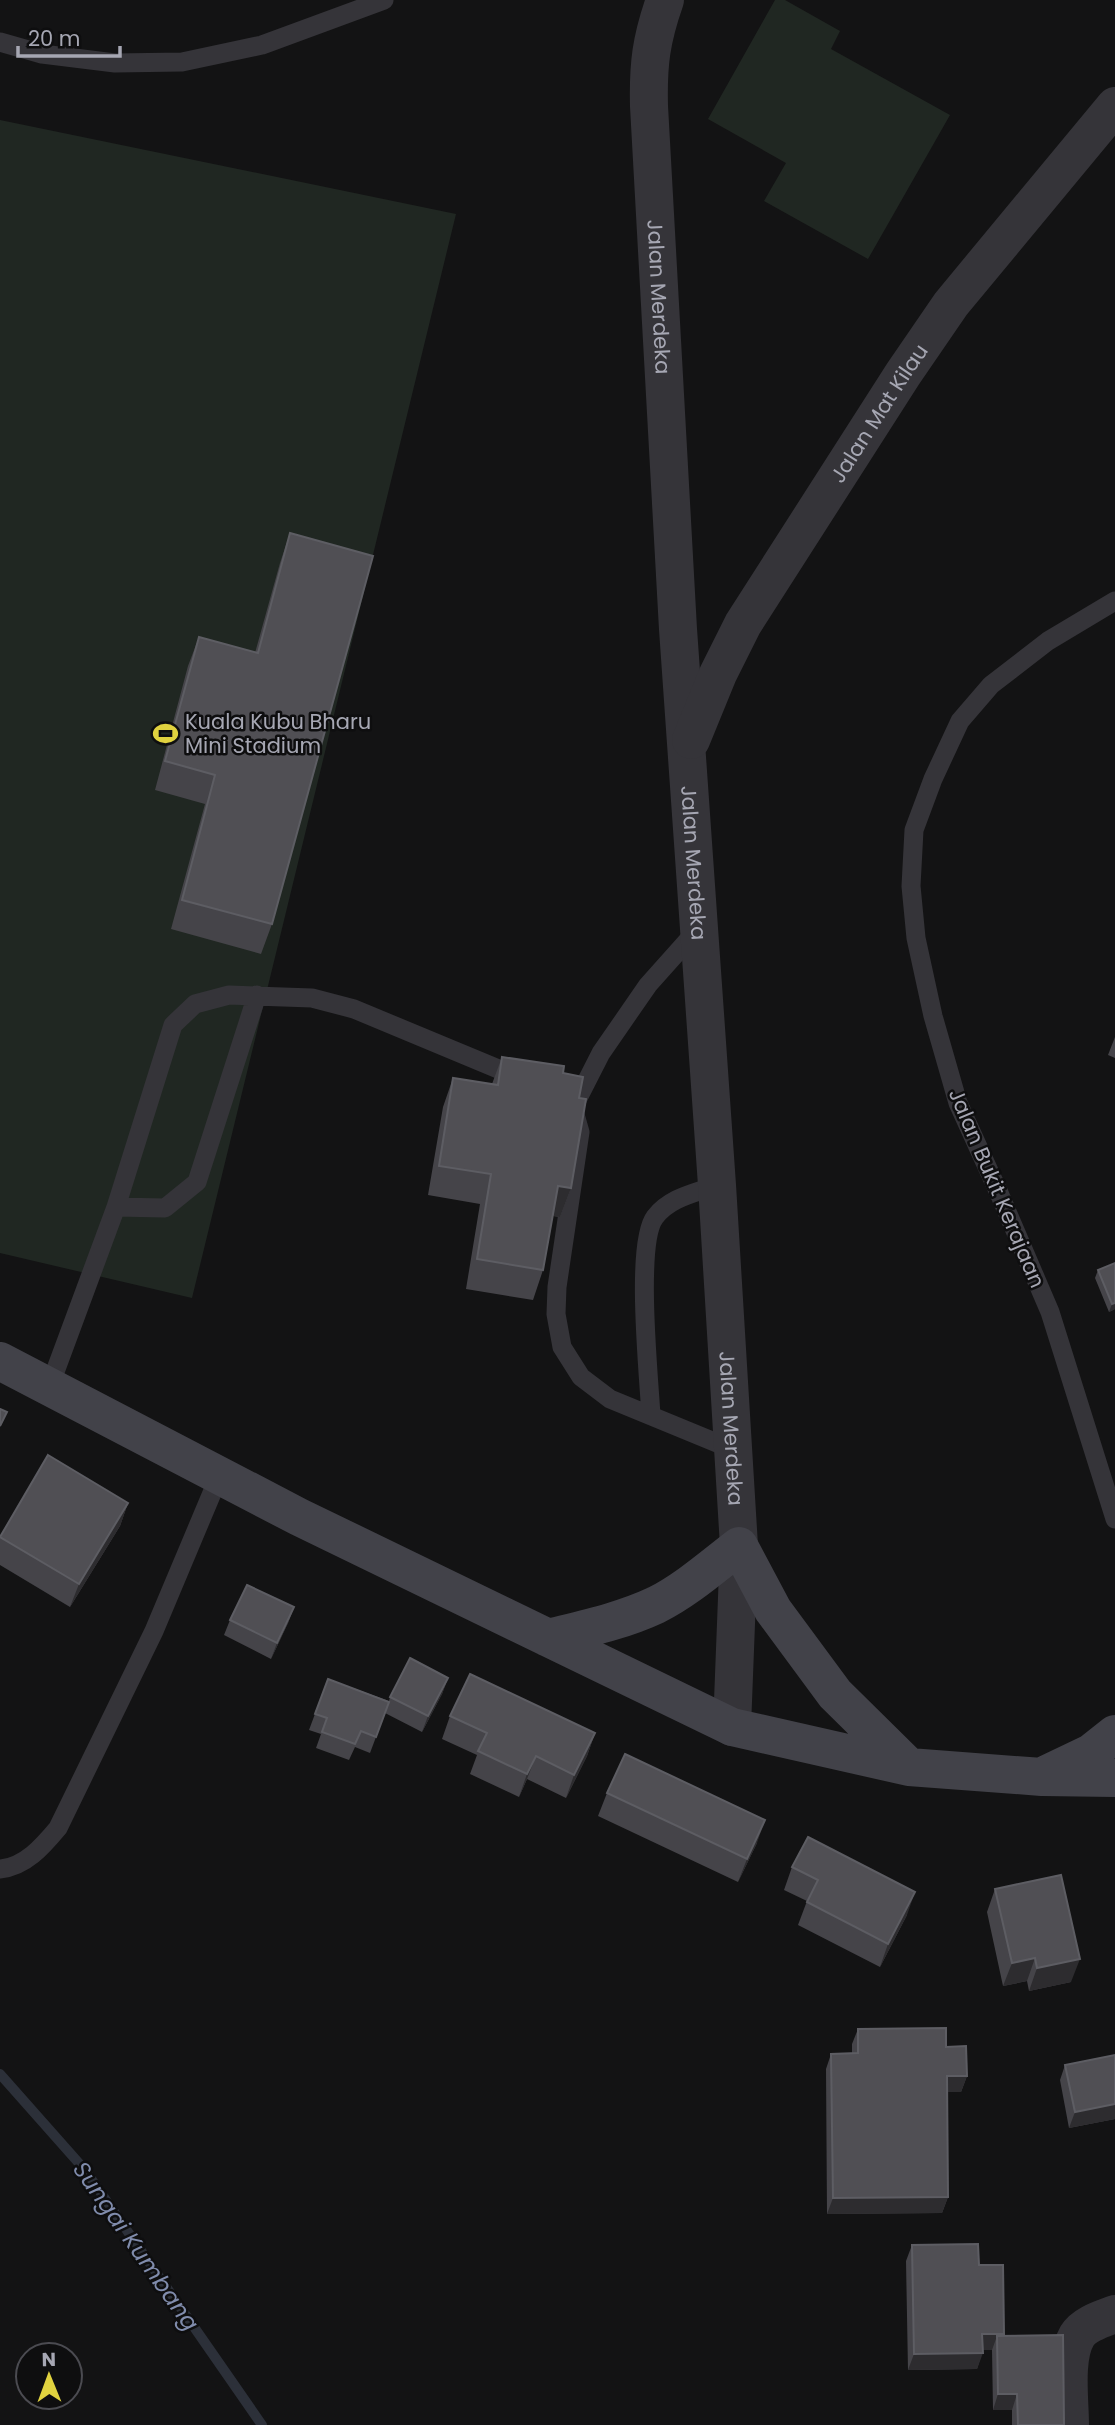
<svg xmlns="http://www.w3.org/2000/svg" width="1115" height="2425" font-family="Poppins,sans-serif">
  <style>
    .green { fill: #202722 }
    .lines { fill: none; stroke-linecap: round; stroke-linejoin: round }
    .stream { stroke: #2c3039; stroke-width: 10 }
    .service { stroke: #353439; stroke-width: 19 }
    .minor { stroke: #353439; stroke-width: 38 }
    .tertiary { stroke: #353439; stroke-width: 38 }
    .secondary { stroke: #424249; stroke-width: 38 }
    .wall { fill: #454449 }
    .shaded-wall { fill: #2d2c2f }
    .building { fill: #504f54; stroke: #5d5d63; stroke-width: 2 }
    .labels { text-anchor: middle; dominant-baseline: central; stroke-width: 5; stroke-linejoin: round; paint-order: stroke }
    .street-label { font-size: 21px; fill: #a6a7b3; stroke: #0e0e0f }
    .poi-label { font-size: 21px; fill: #a6a7b3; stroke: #0e0e0f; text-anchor: start }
    .water-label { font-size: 23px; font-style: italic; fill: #808cac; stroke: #0e0e0f }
  </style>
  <rect width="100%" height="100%" fill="#131314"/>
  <path class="green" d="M775 0H785L840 31 831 49 950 115 868 259 764 201 786 163 708 119Z
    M0 120 456 214 192 1298 0 1253Z"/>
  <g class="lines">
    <path class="stream" d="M0 2074 85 2170 262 2425"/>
    <path class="service" d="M0 42 42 54 115 63 182 62 262 45 384 0
      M1115 601 1048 641 991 685 960 721 933 779 914 830 911 886 916 938 933 1016 958 1103 999 1193 1050 1312 1115 1519
      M573 1108 601 1053 648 985 698 929
      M574 1111 580 1132 557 1287 556 1314 562 1347 581 1377 610 1399 734 1450
      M116 1207 165 1208 197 1182 257 995
      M49 1388 116 1207 173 1025 195 1004 229 995 312 998 354 1009 520 1078
      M651 1416C649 1377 635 1243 655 1217 670 1197 696 1193 717 1185
      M0 1869C25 1867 43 1846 58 1828L154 1631 220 1474"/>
    <path class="minor" d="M1070 2425C1070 2400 1064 2358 1077 2336 1084 2324 1102 2319 1115 2314"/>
    <g class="tertiary">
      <path id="s1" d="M665 0C651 40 648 64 649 106L678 629 717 1185 739 1546 732 1727"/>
      <path id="s2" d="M691 740 718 674 743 624 903 374 951 304 1115 106"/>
    </g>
    <path class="secondary" d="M0 1361 299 1517 732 1727 909 1767 1042 1777 1115 1778
      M548 1638C584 1629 622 1621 656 1605 686 1590 713 1566 739 1546L773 1610 835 1694 909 1767
      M1047 1774 1091 1753 1115 1734"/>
  </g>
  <path class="wall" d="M290 533 272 924 261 954 171 929 205 804 155 790 188 666 199 637 255 653 280 563Z
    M1115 1037V1058L1108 1055Z
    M502 1057 563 1073 579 1098 571 1188 560 1217 553 1216 543 1270 533 1300 466 1289 480 1204 428 1195 443 1107 453 1078 492 1084Z
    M1098 1270 1115 1309 1109 1312 1095 1278Z
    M128 1503 120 1526 70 1607 0 1565V1535Z
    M294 1607 288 1623 271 1659 224 1635 230 1620Z
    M448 1678 442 1694 422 1732 385 1713 370 1753 355 1747 349 1760 316 1748 321 1734 309 1730 328 1679 389 1701 390 1697Z
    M450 1716 595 1733 587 1756 566 1798 527 1779 519 1797 470 1774 477 1755 442 1739Z
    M607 1793 757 1843 738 1882 598 1816Z
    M792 1867 907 1915 880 1967 798 1925 807 1901 784 1890Z
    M995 1889 1071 1982 1029 1991 1027 1981 1003 1986 987 1912Z
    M858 2029 946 2047 967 2076 961 2092H947L948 2197 942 2213 827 2214 826 2069 831 2054 852 2053V2044Z
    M1115 2055V2119L1069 2128 1060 2080 1065 2065Z
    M912 2245 979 2265 1004 2334 1003 2336 1064 2425H1012V2410H993L992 2350H983L977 2369 908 2370 906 2261Z"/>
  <path class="shaded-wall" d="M558 1186 571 1188 560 1217 547 1215Z
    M1115 1303V1309L1109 1312 1112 1304Z
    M128 1503 120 1526 70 1607 79 1584Z
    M294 1607 288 1623 271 1659 277 1643Z
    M448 1678 442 1694 422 1732 428 1716Z
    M595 1733 587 1756 566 1798 574 1775Z
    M536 1756 527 1779 519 1797 527 1774Z
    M765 1820 757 1843 738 1882 747 1859Z
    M915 1892 907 1915 880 1967 888 1944Z
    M1035 1958 1027 1981 1003 1986 1012 1963Z
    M1080 1959 1071 1982 1029 1991 1037 1968Z
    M947 2076H967L961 2092H941Z
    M1115 2104V2119L1069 2128 1075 2112Z
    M948 2197 942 2213 827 2214 833 2198Z
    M982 2334H1004L998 2349 997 2336 992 2350H977Z
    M983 2353 977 2369 908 2370 914 2354Z
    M998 2394H1017L1012 2410H993Z"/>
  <path class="building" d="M290 533 373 556 272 924 182 900 215 775 165 761 199 637 258 653Z
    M502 1057 564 1066 563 1073 583 1077 579 1098 586 1099 571 1188 558 1186 543 1270 477 1259 491 1174 439 1166 453 1078 498 1085Z
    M1115 1263V1303L1112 1304 1098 1270Z
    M0 1409 7 1412 0 1426Z
    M48 1455 128 1503 79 1584 0 1537Z
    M247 1585 294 1607 277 1643 230 1620Z
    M410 1658 448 1678 428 1716 390 1697Z
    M470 1674 595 1733 574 1775 536 1756 527 1774 478 1751 487 1733 450 1716Z
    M328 1679 389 1702 376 1737 361 1731 355 1744 322 1732 327 1718 315 1714Z
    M625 1754 765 1820 747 1859 607 1793Z
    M808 1837 915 1892 888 1944 807 1902 818 1880 792 1867Z
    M1061 1875 1080 1959 1037 1968 1035 1958 1012 1963 995 1889Z
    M946 2028V2047L966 2046 967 2076H947L948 2197 833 2198 831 2054 858 2053V2029Z
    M1115 2055V2104L1075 2112 1065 2065Z
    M978 2244 979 2265H1003L1004 2334H982L983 2353 914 2354 912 2245Z
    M1063 2335 1064 2425H1018L1017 2394H998L997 2336Z"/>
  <defs>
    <symbol id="stadium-bare" viewBox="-9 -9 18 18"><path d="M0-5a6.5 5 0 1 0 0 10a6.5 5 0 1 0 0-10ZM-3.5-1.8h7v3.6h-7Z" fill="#e0d23f" stroke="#0e0e0f" stroke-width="2.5" paint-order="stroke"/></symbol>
  </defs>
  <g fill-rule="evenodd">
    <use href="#stadium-bare" x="148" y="716" width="35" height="35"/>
  </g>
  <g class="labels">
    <g class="street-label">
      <text stroke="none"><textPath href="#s1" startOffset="299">Jalan Merdeka</textPath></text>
      <text stroke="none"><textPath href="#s2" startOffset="378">Jalan Mat Kilau</textPath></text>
      <text stroke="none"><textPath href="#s1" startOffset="866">Jalan Merdeka</textPath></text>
      <text transform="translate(997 1188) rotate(67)">Jalan Bukit Kerajaan</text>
      <text stroke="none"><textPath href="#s1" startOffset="1433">Jalan Merdeka</textPath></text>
    </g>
    <g class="poi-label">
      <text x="185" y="721">Kuala Kubu Bharu<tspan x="185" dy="24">Mini Stadium</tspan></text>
    </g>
    <g class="water-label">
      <text transform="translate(136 2246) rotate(55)">Sungai Kumbang</text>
    </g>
  </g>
  <g transform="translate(49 2376) rotate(359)"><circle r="33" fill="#0e0e0f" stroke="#4b4b51" stroke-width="2"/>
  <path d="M0-5L12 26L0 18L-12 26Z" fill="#e0d23f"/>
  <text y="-10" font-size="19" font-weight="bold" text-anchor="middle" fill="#a6a7b3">N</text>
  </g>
  <path d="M18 46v10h102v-10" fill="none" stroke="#a6a7b3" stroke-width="3.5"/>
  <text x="28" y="46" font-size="21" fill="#a6a7b3" stroke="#0e0e0f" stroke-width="5" paint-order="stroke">20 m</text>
</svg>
